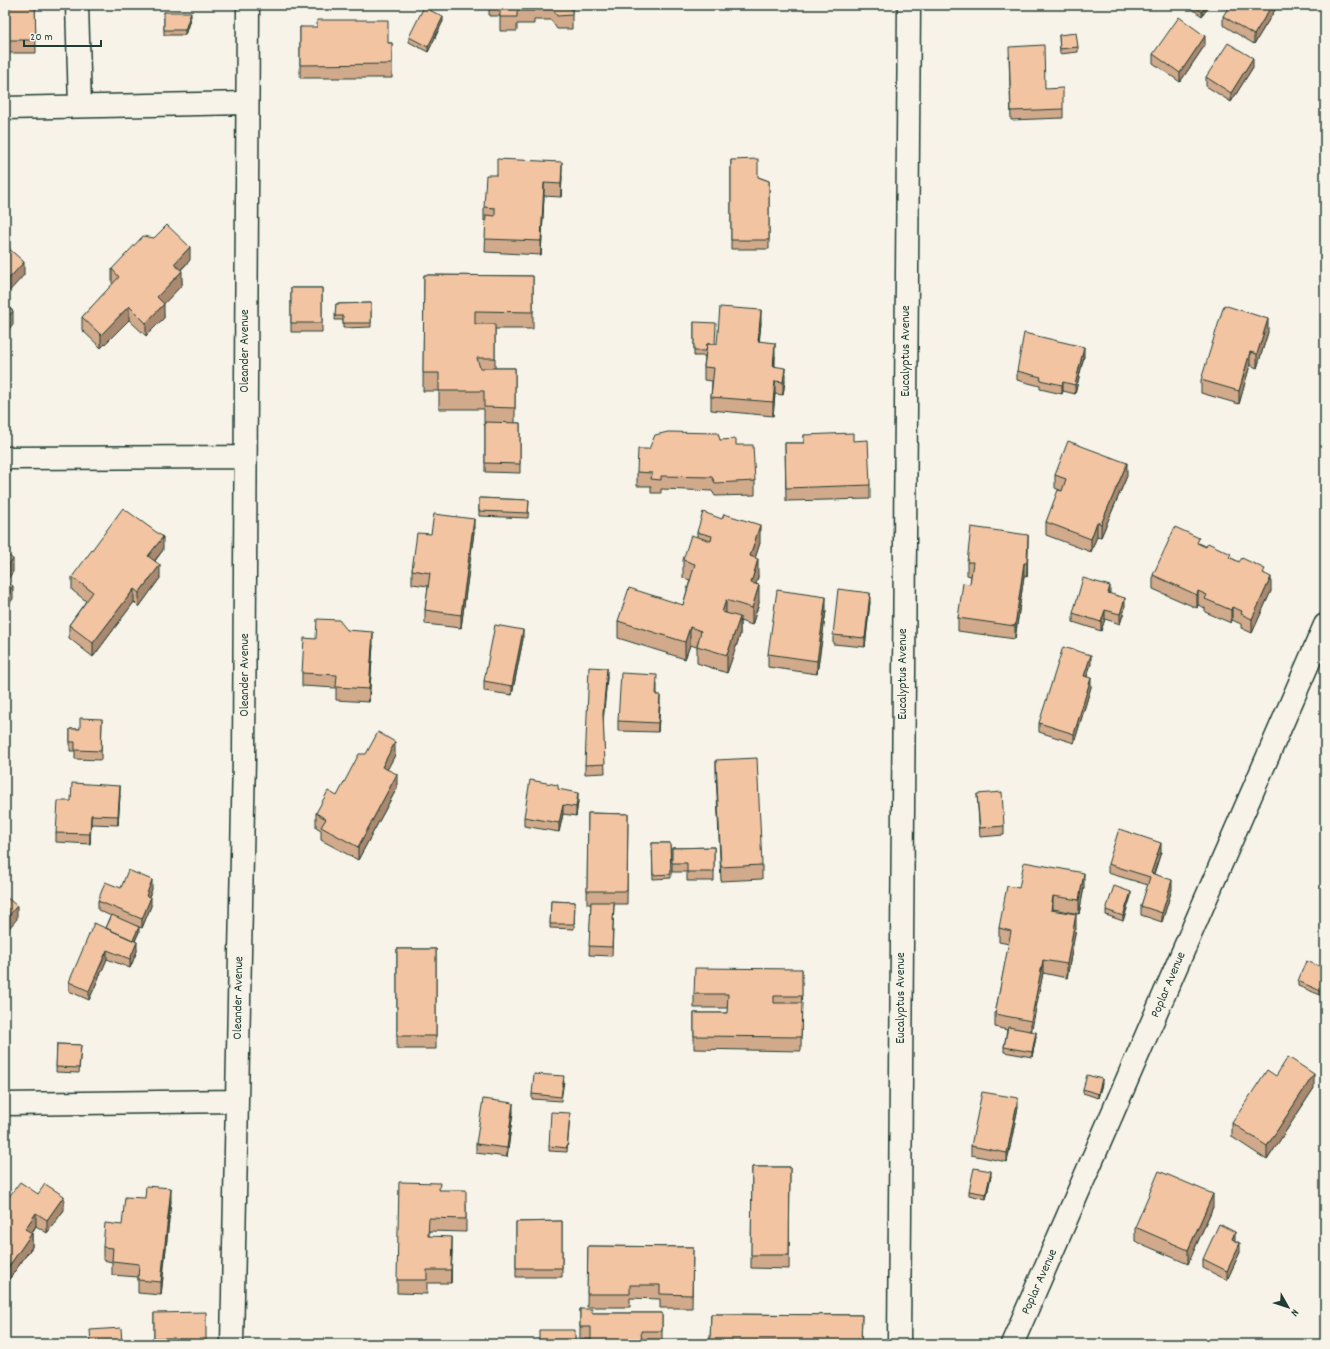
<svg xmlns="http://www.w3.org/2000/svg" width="1330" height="1349" font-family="Dekko,sans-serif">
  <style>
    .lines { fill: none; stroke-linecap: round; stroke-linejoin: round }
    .minor-casing { stroke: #1f3d34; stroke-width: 25 }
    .minor { stroke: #f7f3e8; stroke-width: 22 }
    .wall { fill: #d1a98b; stroke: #1f3d34 }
    .shaded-wall { fill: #aa8971; stroke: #1f3d34 }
    .building { fill: #f3c4a2; stroke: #1f3d34 }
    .labels { text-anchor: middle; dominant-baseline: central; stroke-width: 3; stroke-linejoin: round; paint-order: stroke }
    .street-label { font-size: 13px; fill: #1f3d34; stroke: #f7f3e8 }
  </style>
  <rect width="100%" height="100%" fill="#f7f3e8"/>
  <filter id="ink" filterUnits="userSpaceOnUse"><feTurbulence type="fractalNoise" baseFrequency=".025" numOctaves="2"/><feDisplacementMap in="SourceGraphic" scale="8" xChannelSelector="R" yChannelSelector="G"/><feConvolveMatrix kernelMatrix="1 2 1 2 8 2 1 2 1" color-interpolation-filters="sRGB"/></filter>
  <g filter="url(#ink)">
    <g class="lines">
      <defs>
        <path id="minor" d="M77 5 80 106
          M5 108 247 103
          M5 458 245 457
          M5 1104 236 1101
          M232 1344 244 758 248 5
          M899 1344 909 5
          M1012 1344 1325 625"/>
      </defs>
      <use href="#minor" class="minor-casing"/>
      <use href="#minor" class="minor"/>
    </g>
    <path class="wall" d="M5 5H35L36 53H5Z
      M489 5H572V29H557L551 20H534V24H517V31H500V16H489Z
      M1186 5H1210L1202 16Z
      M1278 5 1254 44 1223 25V16Z
      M164 12 191 16 185 35H164Z
      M443 21 428 52 409 42V37Z
      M300 27 388 43H392V78H300Z
      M1059 35 1078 47V52L1060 54Z
      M1205 45 1180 82 1153 63V54Z
      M1009 56 1063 109V118L1011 120Z
      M1253 67 1231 102 1206 86V77Z
      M731 160 758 177 769 181V249H731Z
      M562 176 561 197 544 196 541 255 485 252 486 221H484V207Z
      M190 260 181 270 182 285 163 304 164 318 146 336 129 320 101 348 82 330V317L113 284 112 283V269Z
      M424 275 533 276V329H495V368H515V423H520V473L485 472V425H484V409H439V391H423Z
      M291 288H322V332H291Z
      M371 303V327L343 328V320H335L336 304Z
      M694 322 715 344H717L761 323 759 341 775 356V367L785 381 783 395 775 394 773 416 711 410V397L712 381 704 380V367L705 356H694Z
      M1268 332 1257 368 1250 365 1239 404 1201 393V380Z
      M1084 356 1075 394 1063 391 1062 394 1040 389V386L1017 380V371Z
      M804 435 853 441 870 485V499L786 501 785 443H804Z
      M720 440 736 445 755 481V495L715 496 712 491 661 489V493H651V486H637V472L649 449Z
      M1055 475 1127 476 1101 537 1097 536 1091 552 1046 535V522L1062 491 1055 488Z
      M479 498 529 500 528 518 479 516Z
      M474 532 461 628 425 624V610L428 586 412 584V570L431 534Z
      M697 532 760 543 755 558 758 577 756 584 759 603 752 625 740 621V635L727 673 697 663V647L690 645 685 659 618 638V621L683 605 690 580 683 578V560L697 537Z
      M1199 543 1265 574 1271 591 1252 633 1241 628V624L1232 620 1231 623 1205 612V608L1198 605 1197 608 1153 589V575Z
      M1028 548 1027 577 1024 576 1015 639 958 631V618L970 584 971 576 967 575V562Z
      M163 550 155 561 160 578 139 607 134 602 93 657 69 638V625L86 601 72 590V577Z
      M1110 594 1125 608 1120 624 1105 619 1101 631 1073 622V613Z
      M870 602 865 647 833 644V635Z
      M826 611 817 674 768 667V654Z
      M347 630 373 645 369 702 336 700V688L302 686V673L316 639Z
      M523 639 512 695 484 691V681Z
      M1091 664 1087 676 1091 687 1074 743 1039 732V723Z
      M607 677 603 720 605 773 585 774V765Z
      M657 684V695L660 704 658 732 618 731V721Z
      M102 719 101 760 75 759V751H70V729H80Z
      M395 755 387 769 397 788 358 860 321 840V830L316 827V813L337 796Z
      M716 760 762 865V879L721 881 716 773Z
      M558 790 578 802 576 816 563 814 559 832 524 826V817Z
      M977 794 1004 826V835L980 837Z
      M120 795 118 825 91 824 90 844 56 842V833L71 801Z
      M588 813 628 814 627 904H614L612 956 589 955 591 904H587Z
      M652 843H670L671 878 653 879Z
      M714 847V881H687V872H672V848Z
      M1161 852 1154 874 1172 889 1162 922 1141 915V906L1148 885 1108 873V864Z
      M1084 887 1079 914 1053 909V910L1076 928 1067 978 1043 973 1031 1031 1036 1037 1032 1057 1004 1052V1047L1007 1030 995 1027V1014L1009 944 999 942V928L1019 888Z
      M121 888 152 889 149 897 151 906 142 928 131 924 139 932 135 941 137 951 130 968 107 959 89 1000 69 991V982L106 928 111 916 98 910V901Z
      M1131 896 1123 921 1106 915V910Z
      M551 901 575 902 574 929 550 928Z
      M397 949H436V1049H397Z
      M1325 968V993L1323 996 1298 986V981Z
      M802 969 801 1051 694 1049V1013H727L728 1008H694V994Z
      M57 1044 81 1045 79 1073 56 1072Z
      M564 1081 561 1101 532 1099V1094Z
      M1102 1084 1098 1098 1083 1093V1089Z
      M1314 1088 1267 1160 1232 1137V1123Z
      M1018 1107 1007 1162 971 1155V1146Z
      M513 1112 507 1157 476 1153V1144Z
      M570 1117 567 1152 549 1151V1146Z
      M752 1167H790L789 1269 751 1268Z
      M991 1176 986 1199 969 1195V1191Z
      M440 1190 466 1204V1232L429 1231V1236L452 1250 451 1283H427V1294L397 1293V1280Z
      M38 1194 64 1210 47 1233 36 1226 32 1233V1247L5 1285V1202Z
      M171 1201 161 1295 138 1293V1277L112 1275V1262L103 1260V1247L122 1225Z
      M1213 1207 1188 1264 1135 1241V1227Z
      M562 1221V1277H516V1222Z
      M1235 1241 1240 1252 1227 1280 1203 1268V1259Z
      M588 1246 693 1247 692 1308H660V1299L630 1298V1307H587Z
      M580 1309 592 1313H662V1344H591V1340H580Z
      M154 1313 206 1344H154Z
      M711 1314 862 1315 861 1344H710Z"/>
    <path class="shaded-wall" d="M1207 5H1210L1202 16V12Z
      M1272 5H1278L1254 44V35Z
      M191 12V16L185 35V30Z
      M443 17V21L428 52V47Z
      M1205 36V45L1180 82V73Z
      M1253 58V67L1231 102V93Z
      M562 162V176L561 197V184Z
      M544 183V196L541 255V241Z
      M190 247V260L174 277V264Z
      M24 262V275L5 296V283Z
      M182 271V285L157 311V297Z
      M164 304V318L146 336V323Z
      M129 306V320L101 348V335Z
      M761 310V323L758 355V341Z
      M13 311V324L5 334V320Z
      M1268 319V332L1257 368V354Z
      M8 335V348L5 352V338Z
      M775 343V356L773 380V366Z
      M1084 347V356L1075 394V385Z
      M1250 352V365L1239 404V391Z
      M785 368V381L783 395V382Z
      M775 381V394L773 416V402Z
      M1063 382V391L1062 394V385Z
      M1127 463V476L1101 537V524Z
      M474 519V532L461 628V615Z
      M1097 522V536L1091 552V539Z
      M760 525V543L750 574V556Z
      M1028 535V548L1027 577V563Z
      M163 537V550L148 569V556Z
      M13 559V572L5 583V569Z
      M758 559V577L751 600V583Z
      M1024 563V576L1015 639V626Z
      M160 565V578L139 607V593Z
      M1271 577V591L1252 633V619Z
      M759 585V603L752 625V608Z
      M13 586V599L5 609V596Z
      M1110 586V595L1108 593Z
      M134 589V602L93 657V643Z
      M1198 591V605L1197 608V595Z
      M870 593V602L865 647V638Z
      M826 597V611L817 674V661Z
      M1125 598V608L1120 624V614Z
      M726 600V617L722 612Z
      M1232 607V620L1231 623V610Z
      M1105 610V619L1101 631V622Z
      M740 617V635L727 673V655Z
      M690 627V645L685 659V642Z
      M523 630V639L512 695V686Z
      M373 632V645L369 702V689Z
      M1091 655V664L1084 685V676Z
      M607 668V677L603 723V714Z
      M1091 678V687L1074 743V734Z
      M660 695V704L658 732V723Z
      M395 742V755L382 780V767Z
      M397 774V788L358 860V847Z
      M120 786V795L118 825V816Z
      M578 793V802L576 816V807Z
      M563 805V814L559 832V823Z
      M91 815V824L90 844V834Z
      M1161 843V852L1151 882V873Z
      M1084 873V887L1079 914V900Z
      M152 880V889L146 905V896Z
      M1172 880V889L1162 922V913Z
      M1131 892V896L1123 921V916Z
      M1053 896V909L1051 923V910Z
      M151 897V906L142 928V919Z
      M17 906V919L5 933V920Z
      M1076 914V928L1067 978V964Z
      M139 927V932L132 947V942Z
      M137 942V951L130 968V959Z
      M107 950V959L89 1000V991Z
      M8 952V965L5 969V956Z
      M1043 960V973L1031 1034V1021Z
      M1325 988V993L1323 996V992Z
      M1036 1032V1037L1032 1057V1052Z
      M1314 1074V1088L1267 1160V1146Z
      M1102 1079V1084L1098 1098V1094Z
      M1018 1098V1107L1007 1162V1153Z
      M513 1103V1112L507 1157V1148Z
      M991 1171V1176L986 1199V1194Z
      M171 1188V1201L161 1295V1282Z
      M1213 1194V1207L1188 1264V1250Z
      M64 1196V1210L47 1233V1220Z
      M36 1213V1226L25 1242V1229Z
      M1235 1232V1241L1232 1239Z
      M32 1233V1247L5 1285V1272Z
      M452 1237V1250L451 1283V1270Z
      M1240 1243V1252L1227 1280V1271Z"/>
    <path class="building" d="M5 5H35L36 40H5Z
      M500 5H572V15L557 16 551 6H534V11H517V17H500Z
      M1193 5H1207L1202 12Z
      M1230 5H1272L1254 35 1223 16Z
      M424 7 443 17 428 47 409 37Z
      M164 12H191L185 30H164Z
      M1179 17 1205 36 1180 73 1153 54Z
      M317 20H388V43H392V64L300 65V27H317Z
      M1076 33 1078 47 1060 49 1059 35Z
      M1228 43 1253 58 1231 93 1206 77Z
      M1044 45 1045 89 1063 88V109L1011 111 1009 47Z
      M497 159 562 162 561 184 544 183 541 241 485 239 486 215 495 216V208L484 207 486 175H497Z
      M758 159V177L769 181V240H731V160Z
      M167 225 190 247 174 264 182 271 157 297 164 304 146 323 129 306 101 335 82 317 119 277 112 269 143 236 154 238Z
      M6 246 24 262 5 283V247Z
      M424 275 533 276V312L475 311V324H495V358H477L480 368H515V408L484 407V391H439V373H423Z
      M291 288H322V323H291Z
      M371 303V323H343V316H335L336 304Z
      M5 304 13 311 5 320Z
      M1224 305 1268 319 1257 354 1250 352 1239 391 1201 380Z
      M720 307 761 310 758 341 775 343 773 366 785 368 783 382 775 381 773 402 711 397 714 368 704 367 707 344H717Z
      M694 322 716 323 715 344H707L706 351H694Z
      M5 332 8 335 5 338Z
      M1024 333 1084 347 1075 385 1063 382 1062 385 1040 380 1041 377 1017 371Z
      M485 422 520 423V464L485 463Z
      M668 432 718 433 720 440 736 439V445H753L755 481 715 483 712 477 661 476V480L651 479 652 473 637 472 638 449H649L655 435Z
      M853 433V441L868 440 870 485 786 488 785 443H804V435Z
      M1068 441 1127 463 1101 524 1097 522 1091 539 1046 522 1058 490 1062 491 1066 479 1055 475Z
      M479 498 529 500 528 513 479 511Z
      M123 508 163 537 148 556 160 565 139 593 134 589 93 643 69 625 93 592 72 577Z
      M703 512 722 519 724 514 760 525 750 556 758 559 751 583 759 585 752 608 726 600 722 612 740 617 727 655 697 646 701 631 690 627 685 642 618 621 629 588 683 605 695 564 683 560 691 535 711 541 712 536 697 532Z
      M434 514 474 519 461 615 425 610 430 573 412 570 417 533 431 534Z
      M971 527 1028 535 1027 563H1024L1015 626 958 618 963 583 970 584 973 562H967Z
      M1175 527 1199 538 1197 543 1206 547 1208 543 1231 554 1229 557 1239 562 1242 558 1265 569 1263 573 1271 577 1252 619 1241 614 1242 611 1232 607 1231 610 1205 599 1207 595 1198 591 1197 595 1153 575Z
      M5 553 13 559 5 569Z
      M1083 578 1110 586 1108 593 1125 598 1120 614 1105 610 1101 622 1073 613Z
      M5 580 13 586 5 596Z
      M838 589 870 593 865 638 833 635Z
      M777 590 826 597 817 661 768 654Z
      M317 619 339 620 347 630 373 632 369 689 336 687 337 675 302 673 304 638 316 639Z
      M495 625 523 630 512 686 484 681Z
      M1063 647 1091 655 1084 676 1091 678 1074 734 1039 723Z
      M589 667 607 668 603 714 605 764 585 765Z
      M621 673 657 675 656 695H660L658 723 618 721Z
      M80 718 102 719 101 751 75 750V742H70V729H80Z
      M378 732 395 742 382 767 397 774 358 847 321 827 326 819 316 813 328 791 337 796 359 754H366Z
      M757 758 762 865 721 867 716 760Z
      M530 780 558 785V789L578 793 576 807 563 805 559 823 524 817Z
      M72 783 120 786 118 816 91 815 90 834 56 833 58 801H71Z
      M1002 792 1004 826 980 828 977 794Z
      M588 813 628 814 627 891H587Z
      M1119 829 1161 843 1151 873 1172 880 1162 913 1141 906 1150 877 1108 864Z
      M652 843H670L671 874 653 875Z
      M714 847V872H687V863H672V848Z
      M1024 862 1084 873 1079 900 1053 896 1051 910 1076 914 1067 964 1043 960 1031 1021 995 1014 1011 931 999 928 1007 886 1019 888Z
      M128 870 152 880 146 896 151 897 142 919 98 901 105 882 121 888Z
      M1114 886 1131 892 1123 916 1106 910Z
      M5 896 17 906 5 920Z
      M551 901 575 902 574 924H550Z
      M591 902H614L612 947 589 946Z
      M112 915 139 927 133 940 106 928Z
      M94 923 137 942 130 959 107 950 89 991 69 982Z
      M5 949 8 952 5 956Z
      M397 949H436V1036H397Z
      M1306 961 1325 968V988L1323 992 1298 981Z
      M695 968 802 969V996H774V1003H802L801 1037 694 1036V1013H727L728 994H694Z
      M1008 1027 1036 1032 1032 1052 1004 1047Z
      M57 1044 81 1045 79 1068 56 1067Z
      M1288 1057 1314 1074 1267 1146 1232 1123 1267 1070 1276 1076Z
      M534 1074 564 1076 561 1097 532 1094Z
      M1087 1075 1102 1079 1098 1094 1083 1089Z
      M982 1092 1018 1098 1007 1153 971 1146Z
      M483 1099 513 1103 507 1148 476 1144Z
      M551 1112 570 1113 567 1148 549 1146Z
      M752 1167H790L789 1255H751Z
      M974 1168 991 1171 986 1194 969 1191Z
      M1159 1171 1213 1194 1188 1250 1135 1227Z
      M20 1182 38 1194 45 1184 64 1196 47 1220 36 1213 25 1229 32 1233 5 1272V1202Z
      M399 1182 440 1183 439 1190H466V1219L429 1218 428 1236 452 1237 451 1270H427V1280H397Z
      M146 1186 171 1188 161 1282 138 1280 139 1264 112 1261 113 1248 103 1247 105 1223 122 1225 125 1197 145 1198Z
      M562 1221V1268H516V1222Z
      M1219 1224 1235 1232 1232 1239 1240 1243 1227 1271 1203 1259Z
      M588 1246 693 1247 692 1295 660 1294V1285H630V1294H587Z
      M580 1309H592V1313H662V1331H641L642 1344H591V1327H580Z
      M206 1312V1344H176L175 1338H154V1313Z
      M711 1314 862 1315 861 1342 710 1341Z
      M121 1328 122 1344H91L90 1330Z
      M539 1330H575V1344H539Z"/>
  </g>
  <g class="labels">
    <g class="street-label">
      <text transform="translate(245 351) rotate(-90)">Oleander Avenue</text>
      <text transform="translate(906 351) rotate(-90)">Eucalyptus Avenue</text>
      <text transform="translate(903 674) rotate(-90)">Eucalyptus Avenue</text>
      <text transform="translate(245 675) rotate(-90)">Oleander Avenue</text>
      <text transform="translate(1169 985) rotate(-67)">Poplar Avenue</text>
      <text transform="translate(239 998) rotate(-89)">Oleander Avenue</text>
      <text transform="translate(901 998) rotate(-90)">Eucalyptus Avenue</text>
      <text transform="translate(1040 1282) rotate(-66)">Poplar Avenue</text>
    </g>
  </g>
  <rect width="1330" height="1349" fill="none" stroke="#f7f3e8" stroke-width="20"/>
  <rect x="10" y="10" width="1310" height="1329" fill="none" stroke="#1f3d34" stroke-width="1.5" filter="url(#ink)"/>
  <g transform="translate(1288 1307) rotate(129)" stroke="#f7f3e8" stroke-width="3" paint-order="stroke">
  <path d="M0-3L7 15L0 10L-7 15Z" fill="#1f3d34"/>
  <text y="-6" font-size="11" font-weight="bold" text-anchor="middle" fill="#1f3d34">N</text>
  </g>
  <path d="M24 40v6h77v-6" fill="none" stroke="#1f3d34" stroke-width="2"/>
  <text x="30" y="40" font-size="12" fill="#1f3d34" stroke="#f7f3e8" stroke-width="3" paint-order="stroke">20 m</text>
</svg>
